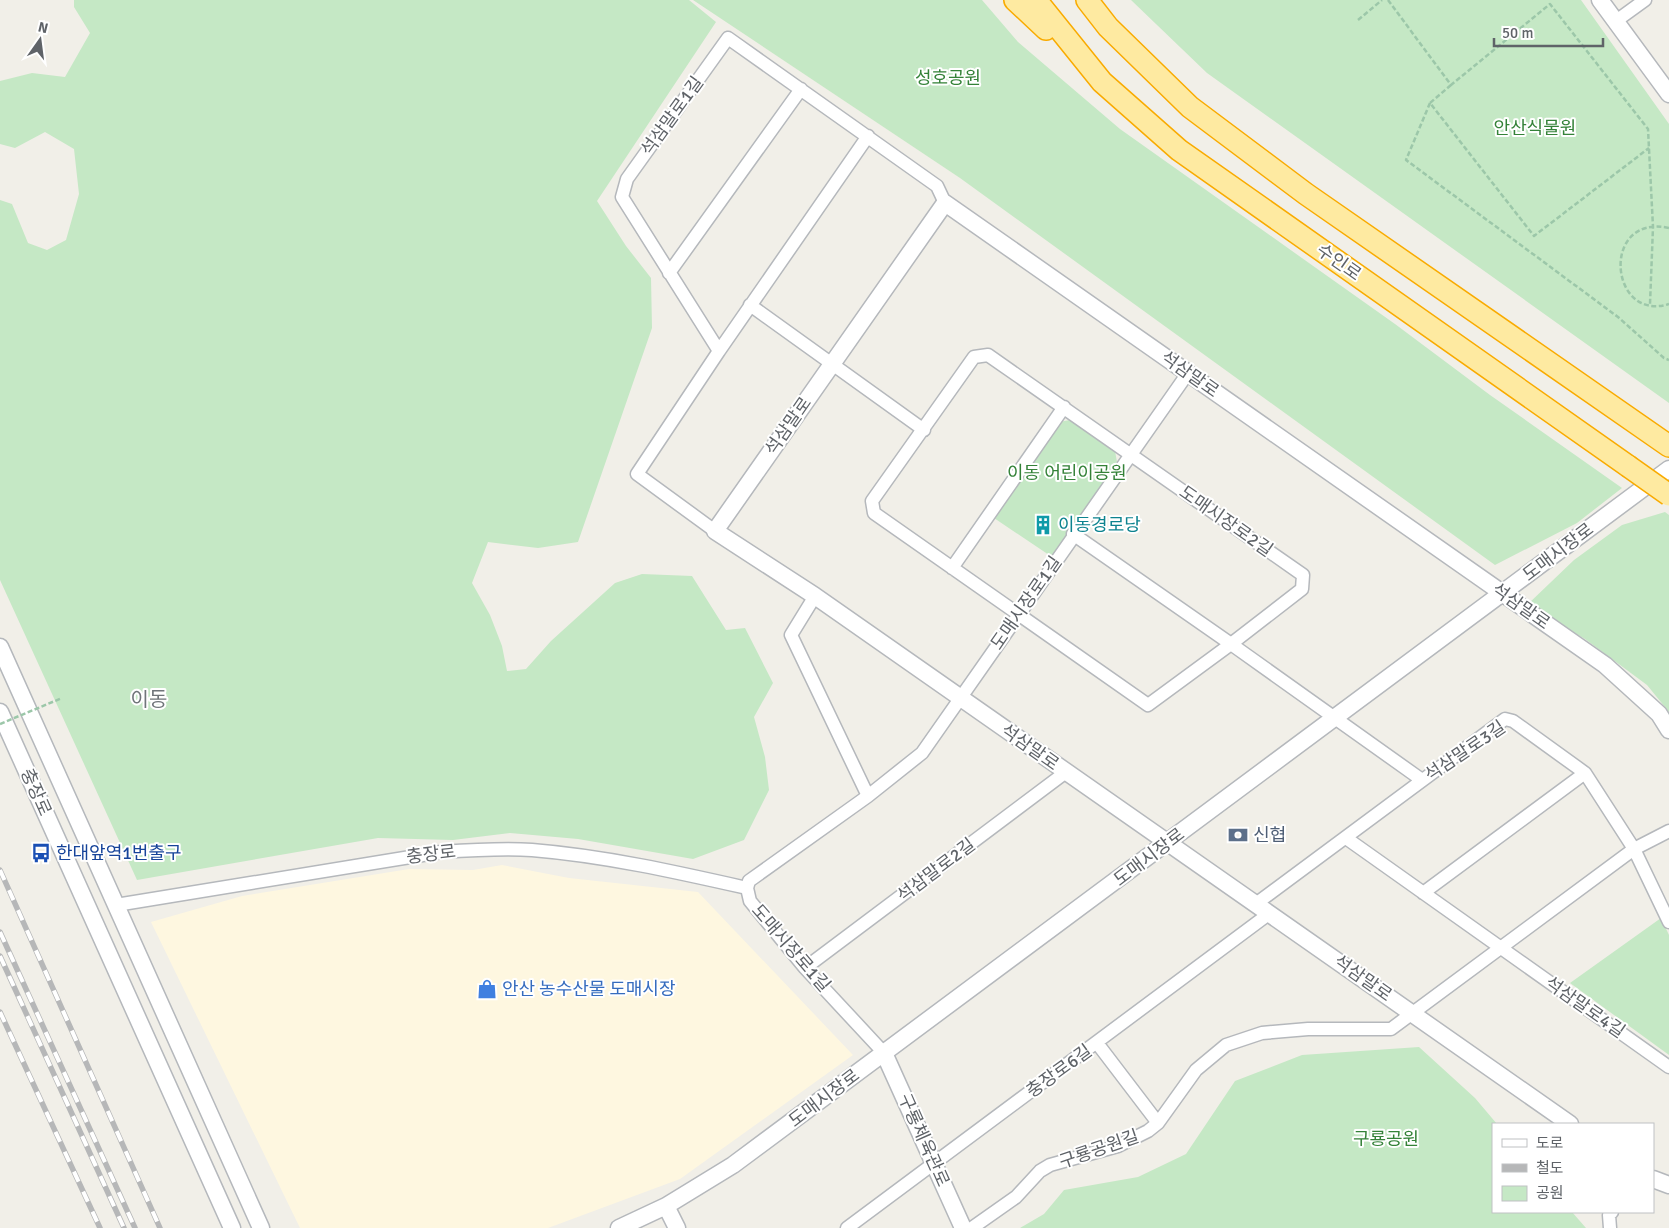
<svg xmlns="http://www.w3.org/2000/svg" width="1669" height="1228" font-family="Signika,'Noto Sans KR',sans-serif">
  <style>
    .commercial { fill: #fef7e0 }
    .green { fill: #c5e8c5 }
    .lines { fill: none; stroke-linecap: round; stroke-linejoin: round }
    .minor-casing { stroke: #b5b8bc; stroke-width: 15 }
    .tertiary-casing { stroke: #b5b8bc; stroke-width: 19 }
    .trunk-casing { stroke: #f9ab00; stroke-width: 24 }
    .path { stroke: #9cc7a9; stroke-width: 2.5; stroke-dasharray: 5 2.5; stroke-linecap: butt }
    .minor { stroke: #fff; stroke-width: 12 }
    .tertiary { stroke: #fff; stroke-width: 16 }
    .trunk { stroke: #feeaa1; stroke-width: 21 }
    .rail-casing { stroke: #b6b7b8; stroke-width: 5.5 }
    .rail { stroke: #fff; stroke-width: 4; stroke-dasharray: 11; stroke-linecap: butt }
    .trunk-bridge-casing { stroke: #f9ab00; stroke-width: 24; stroke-linecap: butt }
    .path-bridge { stroke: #9cc7a9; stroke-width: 2.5; stroke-dasharray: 5 2.5; stroke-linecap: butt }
    .trunk-bridge { stroke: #feeaa1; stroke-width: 21 }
    .labels { text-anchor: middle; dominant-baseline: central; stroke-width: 4; stroke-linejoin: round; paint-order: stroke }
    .park-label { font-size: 18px; fill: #348238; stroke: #fff }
    .street-label { font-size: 18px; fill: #5f6368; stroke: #fff }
    .culture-label { font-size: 18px; fill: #0d838f; stroke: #fff; text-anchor: start }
    .service-label { font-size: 18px; fill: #4e5e75; stroke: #fff; text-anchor: start }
    .transit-label { font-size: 18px; fill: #164399; stroke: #fff; text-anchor: start }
    .shop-label { font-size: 18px; fill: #366cbe; stroke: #fff; text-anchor: start }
    .quarter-label { font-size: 20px; fill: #70757a; stroke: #fff }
  </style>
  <rect width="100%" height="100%" fill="#f1efe8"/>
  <path class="commercial" d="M502 865 569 878 698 892 853 1055 680 1179 548 1228H300L151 922 242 896 409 869 473 870Z"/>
  <path class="green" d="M74 0H689L716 22 597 201 626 246 651 278 652 328 578 542 538 548 488 542 472 583 490 615 502 646 507 671 526 669 551 641 615 583 642 574 692 576 726 630 745 628 773 683 754 717 765 757 769 790 744 840 693 859 578 839 510 833 453 840 378 838 137 880 0 580V200L12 204 28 243 47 250 66 240 79 194 74 149 45 132 15 148 0 144V81L32 73 65 77 90 33 74 7Z
    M693 0H982L1018 42 1120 129 1395 324 1490 395 1622 488 1577 523 1495 565 960 178Z
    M1131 0H1581L1669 124V403L1207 73Z
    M1070 420 1115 451 1117 462 1052 557 994 518 1059 422Z
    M1665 512 1669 515V712L1647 685 1585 639 1527 605 1574 560 1622 525Z
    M1661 918 1669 935V1055L1570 983Z
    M1419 1047 1475 1098 1497 1124H1493V1212H1572L1586 1228H1020L1044 1214 1064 1190 1138 1177 1186 1154 1235 1081 1302 1055Z"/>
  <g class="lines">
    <defs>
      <path id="minor" d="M1616 21 1645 0
        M669 273 801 89
        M750 305 924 430
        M719 351 868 136
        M715 531 637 474 719 351 622 197 627 179 728 38 937 186 945 203
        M1073 534 1231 644 1302 589 1303 575 988 355 974 357 872 501 874 513 1148 705 1231 644 1422 780
        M952 568 1064 407
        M815 596 791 635 868 796
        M1346 838 1669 1067
        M1423 893 1585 773
        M1257 903 1505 719 1513 721 1585 773 1634 849 1669 922
        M116 905 441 852C471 850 502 848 532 850 605 856 676 872 747 888
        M805 968 1066 772
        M1097 1043 1158 1123
        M884 1053 805 968 750 901 747 888 749 881 868 796 922 753 1188 373
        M847 1228 1270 913
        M972 1228 1016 1197 1040 1171 1050 1165 1118 1146 1148 1131 1158 1123 1196 1070 1226 1045 1262 1033 1308 1029H1391L1634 849 1669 831
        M1610 1228 1609 1215 1612 1212"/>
      <path id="tertiary" d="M1600 0 1669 94
        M0 647 261 1228
        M0 712 232 1228
        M884 1053 963 1228
        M1570 1124 815 596 715 531 945 203 1605 665 1659 714 1669 730
        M1653 1179 1669 1185
        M666 1206 677 1228
        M619 1228 666 1206 733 1165 1669 469"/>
      <path id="trunk" d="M1015 0 1046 29
        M1036 0 1102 82 1179 150 1628 466
        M1087 0 1108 27 1190 107 1306 194 1669 446"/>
    </defs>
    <use href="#minor" class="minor-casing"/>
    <use href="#tertiary" class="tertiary-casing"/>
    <use href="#trunk" class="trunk-casing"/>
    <path class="path" d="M1388 0 1451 85 1550 4 1648 129 1653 227 1650 304
      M1358 20 1382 0
      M1451 85 1430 103 1534 236 1649 148
      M1430 103 1406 160 1618 317 1664 358 1669 360
      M1669 228C1600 213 1609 323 1669 304"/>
    <use href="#minor" class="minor"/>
    <use href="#tertiary" class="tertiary"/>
    <use href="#trunk" class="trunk"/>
    <defs>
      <path id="rail" d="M0 870 160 1228
        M0 932 135 1228
        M0 956 124 1228
        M0 1012 100 1228"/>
    </defs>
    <use href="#rail" class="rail-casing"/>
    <use href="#rail" class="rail"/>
    <defs>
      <path id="trunk-bridge" d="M1628 466 1669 495"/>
    </defs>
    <use href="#trunk-bridge" class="trunk-bridge-casing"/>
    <path class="path-bridge" d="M0 724 62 698"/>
    <use href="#trunk-bridge" class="trunk-bridge"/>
  </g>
  <defs>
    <symbol id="building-bare" viewBox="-9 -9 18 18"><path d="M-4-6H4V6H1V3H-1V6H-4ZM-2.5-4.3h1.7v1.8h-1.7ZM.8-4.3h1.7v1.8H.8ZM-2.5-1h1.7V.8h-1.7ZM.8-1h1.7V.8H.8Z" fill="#0f9aa8" stroke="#fff" stroke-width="2.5" paint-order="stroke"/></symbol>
    <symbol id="bank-bare" viewBox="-9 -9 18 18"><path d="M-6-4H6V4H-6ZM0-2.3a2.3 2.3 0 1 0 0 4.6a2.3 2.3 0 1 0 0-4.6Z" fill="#5c6f8a" stroke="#fff" stroke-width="2.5" paint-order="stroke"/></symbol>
    <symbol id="bus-bare" viewBox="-9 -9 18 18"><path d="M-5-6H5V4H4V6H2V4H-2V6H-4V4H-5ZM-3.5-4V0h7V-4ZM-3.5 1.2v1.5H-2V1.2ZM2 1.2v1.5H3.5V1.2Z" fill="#1a4fb4" stroke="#fff" stroke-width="2.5" paint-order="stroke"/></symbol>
    <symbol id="shop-bare" viewBox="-9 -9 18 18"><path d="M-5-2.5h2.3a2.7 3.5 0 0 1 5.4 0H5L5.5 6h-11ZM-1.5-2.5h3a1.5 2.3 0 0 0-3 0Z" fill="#3f7fe0" stroke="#fff" stroke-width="2.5" paint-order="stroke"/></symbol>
  </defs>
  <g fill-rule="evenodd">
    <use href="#building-bare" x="1029" y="511" width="28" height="28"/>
    <use href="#bank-bare" x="1224" y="821" width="28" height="28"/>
    <use href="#bus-bare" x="27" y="839" width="28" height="28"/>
    <use href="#shop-bare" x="473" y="975" width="28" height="28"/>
  </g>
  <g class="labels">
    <g class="park-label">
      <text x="948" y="78">성호공원</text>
      <text x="1535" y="128">안산식물원</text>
      <text x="1067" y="473">이동 어린이공원</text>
      <text x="1386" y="1139">구룡공원</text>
    </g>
    <g class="street-label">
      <text transform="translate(672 116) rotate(-54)">석삼말로1길</text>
      <text transform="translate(1339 262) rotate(35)">수인로</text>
      <text transform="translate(1190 374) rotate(35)">석삼말로</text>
      <text transform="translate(788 426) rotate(-55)">석삼말로</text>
      <text transform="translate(1226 521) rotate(35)">도매시장로2길</text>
      <text transform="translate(1558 552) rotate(-37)">도매시장로</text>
      <text transform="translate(1026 603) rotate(-55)">도매시장로1길</text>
      <text transform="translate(1521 606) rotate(35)">석삼말로</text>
      <text transform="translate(1030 747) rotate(35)">석삼말로</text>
      <text transform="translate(1465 751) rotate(-34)">석삼말로3길</text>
      <text transform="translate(36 792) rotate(66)">충장로</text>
      <text transform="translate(431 854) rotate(-7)">충장로</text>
      <text transform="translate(1149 857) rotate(-37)">도매시장로</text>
      <text transform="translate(936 870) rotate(-37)">석삼말로2길</text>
      <text transform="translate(791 948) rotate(49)">도매시장로1길</text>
      <text transform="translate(1363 978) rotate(35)">석삼말로</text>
      <text transform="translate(1585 1007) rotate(35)">석삼말로4길</text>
      <text transform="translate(1059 1071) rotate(-36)">충장로6길</text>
      <text transform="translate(824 1098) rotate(-37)">도매시장로</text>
      <text transform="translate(924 1140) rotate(66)">구룡체육관로</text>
      <text transform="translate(1099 1149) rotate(-19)">구룡공원길</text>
    </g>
    <g class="culture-label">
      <text x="1058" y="525">이동경로당</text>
    </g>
    <g class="service-label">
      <text x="1253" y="835">신협</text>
    </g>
    <g class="transit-label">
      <text x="56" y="853">한대앞역1번출구</text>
    </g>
    <g class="shop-label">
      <text x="502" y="989">안산 농수산물 도매시장</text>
    </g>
    <g class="quarter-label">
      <text x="149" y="699">이동</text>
    </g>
  </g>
  <rect x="1492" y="1123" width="162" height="90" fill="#ffffff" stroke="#bfc1c3"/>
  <rect x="1502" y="1139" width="25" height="8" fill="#ffffff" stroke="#bfc1c3"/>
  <text x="1536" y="1148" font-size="15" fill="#5f6368">도로</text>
  <rect x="1502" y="1164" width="25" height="8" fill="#b6b7b8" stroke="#bfc1c3"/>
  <text x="1536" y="1173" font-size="15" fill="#5f6368">철도</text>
  <rect x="1502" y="1186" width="25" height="15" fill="#c5e8c5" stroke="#bfc1c3"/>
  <text x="1536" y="1198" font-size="15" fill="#5f6368">공원</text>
  <g transform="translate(40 40) rotate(14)" stroke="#ffffff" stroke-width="4" paint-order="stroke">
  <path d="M0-4L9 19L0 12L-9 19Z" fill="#5f6368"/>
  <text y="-8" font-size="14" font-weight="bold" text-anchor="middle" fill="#5f6368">N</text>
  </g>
  <path d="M1494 38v8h109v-8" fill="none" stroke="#5f6368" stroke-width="2.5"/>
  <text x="1502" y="38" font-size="15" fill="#5f6368" stroke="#ffffff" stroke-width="4" paint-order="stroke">50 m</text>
</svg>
